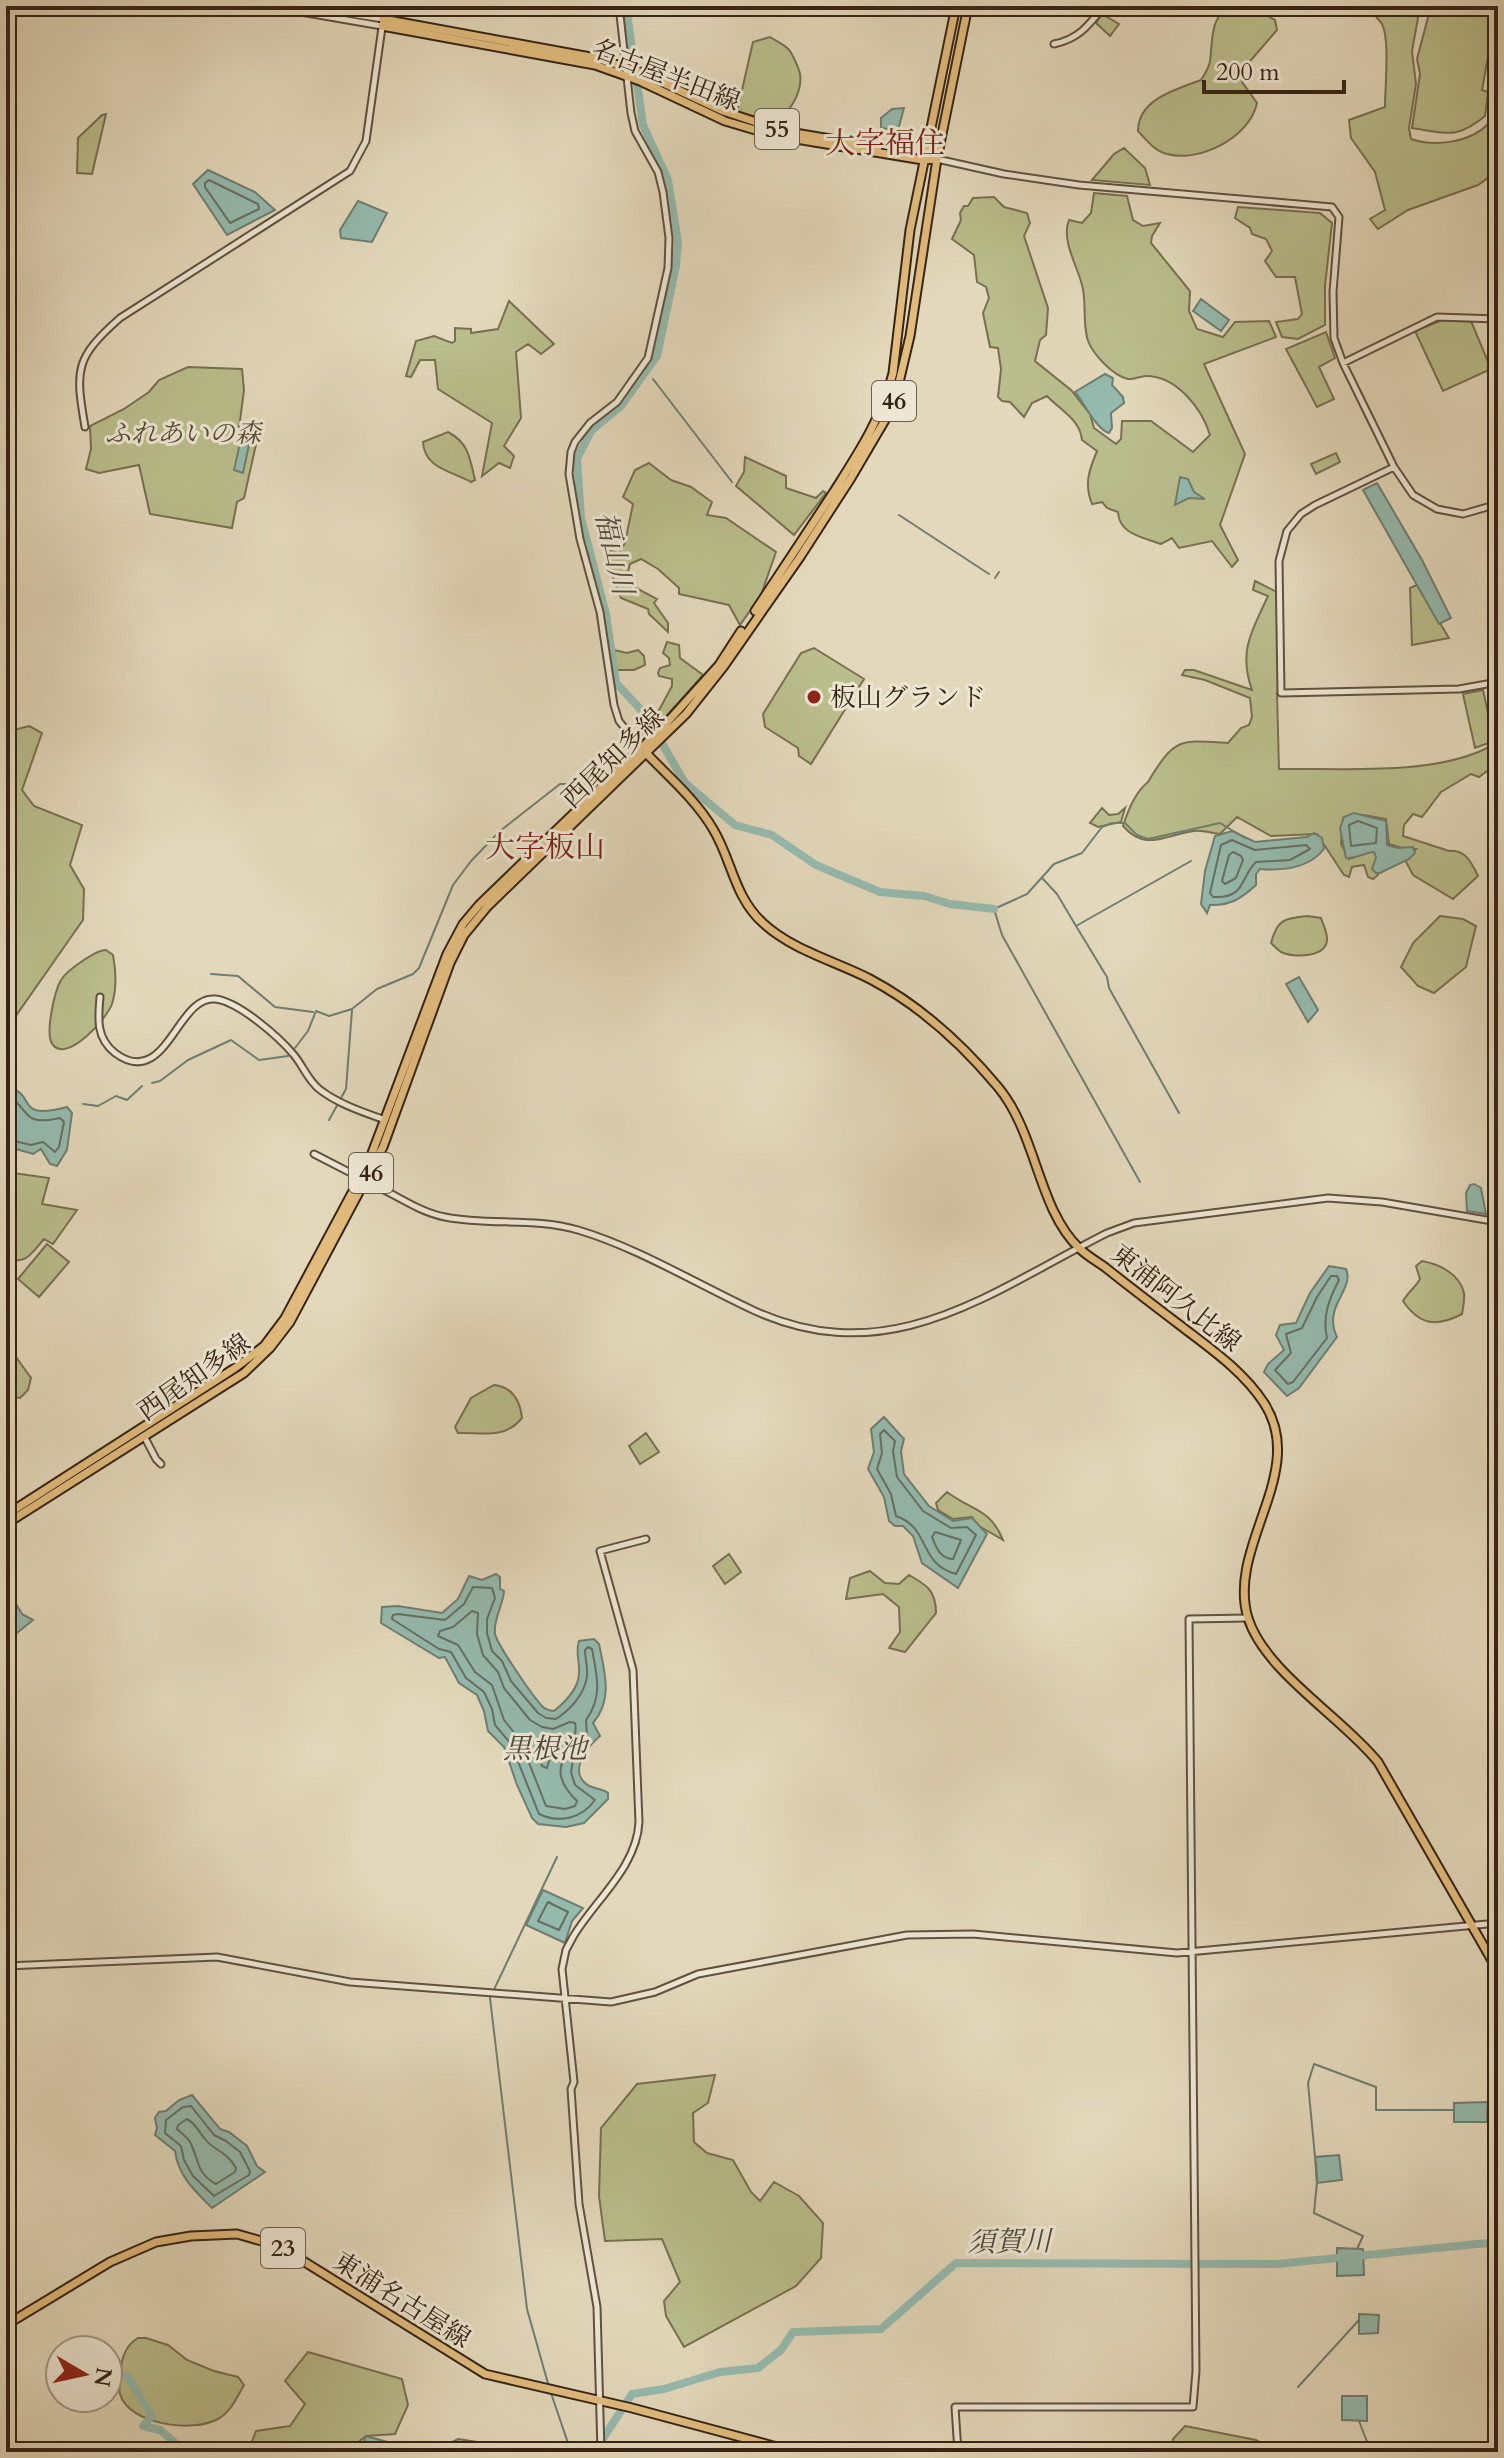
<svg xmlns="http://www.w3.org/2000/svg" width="1504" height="2458" font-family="Cardo,'Noto Serif JP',serif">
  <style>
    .green { fill: #babd8c; stroke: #787050; stroke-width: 2 }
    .water { fill: #95baae; stroke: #6f7e71; stroke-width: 2 }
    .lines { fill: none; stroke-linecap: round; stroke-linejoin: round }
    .shore { stroke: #656f62; stroke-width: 2 }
    .stream { stroke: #6f7e71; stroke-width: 2 }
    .river { stroke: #95baae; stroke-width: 8 }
    .minor-casing { stroke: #60513e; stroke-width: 9 }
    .major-casing { stroke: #352415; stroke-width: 11 }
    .minor { stroke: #ede6d3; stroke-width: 5 }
    .major { stroke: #e2bc7e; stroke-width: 7 }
    .poi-dot { fill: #8f2418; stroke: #ede6d3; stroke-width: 3 }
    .labels { text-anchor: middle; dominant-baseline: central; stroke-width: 6; stroke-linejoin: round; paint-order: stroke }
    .shield { fill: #ede6d3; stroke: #6c5e4e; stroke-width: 2 }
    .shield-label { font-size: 24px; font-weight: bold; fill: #352415 }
    .street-label { font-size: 26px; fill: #352415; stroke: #ede6d3 }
    .park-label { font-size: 26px; font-style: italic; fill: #564a33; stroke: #ede6d3 }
    .poi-label { font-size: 26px; fill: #352415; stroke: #ede6d3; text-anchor: start }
    .water-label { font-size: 28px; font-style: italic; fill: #4d4a3b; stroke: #ede6d3 }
    .quarter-label { font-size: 30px; fill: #7a1f14; stroke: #ede6d3 }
  </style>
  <rect width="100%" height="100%" fill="#e3d8bb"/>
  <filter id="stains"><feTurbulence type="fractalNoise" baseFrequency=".0025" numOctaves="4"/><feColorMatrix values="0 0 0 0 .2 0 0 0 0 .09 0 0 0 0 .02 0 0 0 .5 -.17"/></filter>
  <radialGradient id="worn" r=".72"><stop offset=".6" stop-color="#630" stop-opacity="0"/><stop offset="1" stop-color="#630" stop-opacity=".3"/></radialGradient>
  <path class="green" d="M1236 6 1253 8 1275 20 1277 30 1245 67 1242 82 1257 103C1250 137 1200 163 1167 154 1155 151 1146 140 1138 131 1138 99 1177 89 1201 80 1205 74 1209 68 1210 61 1213 40 1209 11 1236 6Z
    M1431 6 1497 7 1482 90 1488 92 1485 116C1456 140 1447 133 1412 128L1420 74 1417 59Z
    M1420 7 1412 51 1416 84 1409 128 1411 139C1434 147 1470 143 1488 124 1493 118 1494 107 1496 100H1498V171L1478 185 1408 210 1378 229 1370 219 1385 210 1375 172 1351 138 1349 120 1385 107C1385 87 1390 39 1382 24 1382 23 1374 15 1374 14L1397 8Z
    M1102 14 1119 24 1110 36 1096 23Z
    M770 37C776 41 786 45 790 51 793 56 799 68 800 74 805 104 763 148 736 116L753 42Z
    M106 114 92 174 77 173 78 138 102 115Z
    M1124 148 1145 168 1150 185 1092 180 1114 154Z
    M1094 193 1127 196 1133 220 1143 226 1160 223 1152 236 1151 243 1190 291 1189 311 1197 329 1223 337 1235 322 1269 321 1276 337 1204 364 1245 454 1220 525 1238 560 1232 567 1212 541 1179 548 1172 538 1161 544C1142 537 1119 534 1118 512L1107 508 1102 502 1092 504C1084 484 1089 470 1097 451L1082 440C1080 419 1060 410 1047 396L1032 403 1024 417 1010 402 1002 401 998 397 1001 369 998 348 990 347 983 313 989 298 986 287 977 282 974 255 952 239 961 220 960 213 964 206H968L973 198 994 197 1004 207 1027 213 1030 223 1024 236 1048 308 1046 335 1040 340 1035 361 1071 390 1090 414 1094 428 1116 444 1121 439 1122 421H1151L1193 452 1210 435C1202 409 1177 376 1146 376 1140 376 1134 380 1128 379 1113 376 1093 354 1088 341 1082 322 1087 303 1082 285 1077 265 1061 240 1069 220L1082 223 1091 213Z
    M1238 207 1320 213 1332 223 1325 286V325L1298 339 1282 337 1276 322 1298 319 1302 314 1295 277H1276L1265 261 1272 251 1266 239 1252 234 1250 228 1235 218Z
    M509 301 554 344 541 354 528 344 516 352 521 418 504 446 514 456 510 468 499 463 482 476 492 423 438 389 435 360H420L411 377 406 376 416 341 434 336 452 343 455 341V328L471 329V333L498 329Z
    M1445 319 1471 321 1491 369 1443 391 1415 331Z
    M1326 332 1335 358 1319 367 1334 399 1317 407 1286 349Z
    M188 367 242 369 244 390 238 436 257 440 244 498 237 502 232 528 150 514 139 465 99 473 86 469 91 449 90 426 124 409 149 392 159 380Z
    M448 432C469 443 470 459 475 480L471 482C451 471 424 468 423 442Z
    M1336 453 1340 462 1316 474 1311 464Z
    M745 457 786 476V488L816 498 823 491 826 493 794 535 736 486 744 472Z
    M649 463 671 480 691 487 712 502 707 515 726 518 776 552 761 595 740 625 729 605 679 594V588L658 569 641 559 630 564 626 579 636 588 657 599 654 603 668 623V632L649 614 648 609 621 598 611 572 607 569 610 563 608 555 610 551 619 553 625 543 633 504 623 497 635 470Z
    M1255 581 1279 593 1281 693H1277L1279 769C1343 768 1434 776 1489 747L1498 750V763L1479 777 1471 774 1441 792 1422 817 1413 814 1404 825 1403 836 1449 851C1465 849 1472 863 1478 876L1453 899 1413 875 1405 860 1416 849H1406L1389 844 1386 819 1364 815 1343 818 1341 844 1349 859 1363 851H1375L1377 860 1375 869 1378 875 1373 879 1368 877 1364 865 1352 867 1349 877 1344 875 1317 834 1271 836 1237 817 1220 834C1211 833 1203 830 1194 831 1164 835 1146 852 1123 826 1128 810 1135 792 1148 782 1175 737 1179 740 1228 743L1241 728 1249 725 1252 717 1250 698 1205 680 1182 675 1185 670H1194L1252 690C1238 651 1252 631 1268 596L1253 590Z
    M1417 585 1449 638 1412 645 1410 588Z
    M667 642 679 645 680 658 703 675 664 719 657 714 672 686V679L659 676 658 673 660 668 670 665 669 658 663 653Z
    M814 648 864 679 811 764 799 756 798 748 765 727 763 714 801 653Z
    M614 650 627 653 638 650 644 656 645 665 634 670H617Z
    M1483 690 1494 741 1475 748 1463 694Z
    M29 726 42 733 22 790 34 806 82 825 70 865 84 889 83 920 6 1030V732Z
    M1102 808 1109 815 1118 814 1125 808 1121 822 1098 827 1090 823Z
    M1307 916 1321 918C1323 924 1327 932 1327 938 1328 958 1293 958 1281 952 1278 950 1274 946 1271 943 1277 920 1284 918 1307 916Z
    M1440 916 1463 919 1476 926 1466 967 1434 993 1418 986 1401 967 1413 943Z
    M106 950 113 955C116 971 117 988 112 1004 107 1018 68 1063 53 1045 44 1035 55 990 61 980 67 970 96 950 106 950Z
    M6 1172 49 1178 42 1204 77 1210 53 1244 44 1239C32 1253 25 1267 6 1257Z
    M47 1244 69 1262 39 1297 18 1279Z
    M1422 1261C1439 1264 1460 1274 1464 1293 1465 1299 1463 1308 1462 1314 1437 1327 1420 1326 1403 1301 1408 1292 1415 1288 1420 1279L1416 1266Z
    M11 1350 31 1378 28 1390 20 1398 6 1396V1351Z
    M494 1385C513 1387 520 1401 522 1418 504 1440 482 1432 458 1433L455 1427 471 1398Z
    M646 1433 659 1452 640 1464 629 1446Z
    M947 1492C972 1511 990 1508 1003 1540L979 1526 972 1517 953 1519 938 1510 936 1503Z
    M729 1554 741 1572 725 1584 713 1566Z
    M870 1571 885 1583 899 1584 909 1575C927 1585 936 1591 936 1613L905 1652 889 1648 900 1632 899 1607 883 1594 846 1599 850 1578Z
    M715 2075 708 2103 693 2113 694 2142 707 2153 733 2160 751 2192 760 2201 774 2182 799 2196 823 2223 821 2258 796 2286 684 2347 666 2316 664 2301 680 2282 662 2239 605 2241 599 2196 601 2128 637 2084Z
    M138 2338H146L168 2345 187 2360 214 2371 238 2377 244 2385C237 2397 231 2412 218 2419 193 2433 129 2425 120 2394 118 2387 121 2376 121 2369 122 2356 126 2345 138 2338Z
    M308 2352 402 2379 408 2405 395 2434 366 2436 346 2452H248L256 2431 290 2426 305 2404 285 2381Z
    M1185 2426 1256 2440 1276 2452H1171L1173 2439Z
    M458 2439 491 2444V2452H433Z"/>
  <path class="water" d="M904 108 898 130 881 128V118L892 109Z
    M208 170 255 192 275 210 227 235 193 184Z
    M358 201 387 213 372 242 341 238 340 230Z
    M1201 299 1229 320 1221 331 1193 311Z
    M1105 374 1113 378 1112 385 1123 397 1124 403 1111 413 1112 428 1109 433C1096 429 1085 404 1075 392Z
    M240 443 249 445 243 473 234 470Z
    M1180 477 1188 479 1194 492 1205 499 1189 498 1175 505Z
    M1377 483 1422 560 1451 618 1439 624 1363 490Z
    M1354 813 1386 821 1387 845 1398 848 1413 847 1415 853 1409 859 1380 873H1376L1372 869 1376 857 1374 852C1363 853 1356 859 1346 858L1340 828 1344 817Z
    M1232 831 1255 842 1307 837 1314 833 1322 838 1324 849C1309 868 1283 871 1260 869L1256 874V885C1242 898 1230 906 1210 905L1207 913 1201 904 1205 871 1215 836Z
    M1299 977 1318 1010 1308 1022 1286 984Z
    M8 1087C38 1095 14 1121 67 1107L72 1113 67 1150 57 1166 50 1164 41 1149 33 1154 6 1146V1089Z
    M1474 1184 1481 1188 1486 1214 1467 1211 1466 1193 1470 1185Z
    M1329 1266 1346 1269C1355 1290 1322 1306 1337 1337L1299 1388 1287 1396 1264 1372 1268 1364 1284 1350 1276 1335 1280 1325 1296 1323 1310 1293Z
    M884 1417 904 1439 901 1451 904 1474 929 1506 953 1521 972 1518 987 1534 958 1588 922 1563 913 1536 903 1526H895L889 1521 884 1497 868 1469 874 1452 871 1429Z
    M496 1574 500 1577V1589L504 1591C503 1606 493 1619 495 1634 497 1644 533 1697 543 1707 547 1711 549 1710 554 1711 565 1702 579 1689 579 1673 580 1661 575 1653 579 1641L594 1639 599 1644C605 1673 613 1700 593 1723L600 1736C589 1745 570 1768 584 1782 591 1790 600 1787 608 1793V1799L584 1823 566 1827 538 1824 532 1818 517 1785 504 1747 488 1731 484 1711 477 1695 459 1683 445 1657 439 1658 381 1623 382 1607 398 1606 442 1613 458 1599 469 1576 482 1580Z
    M16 1604 22 1614 33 1620 17 1633 6 1631V1606Z
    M543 1890 583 1908 572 1921 565 1943 526 1925Z
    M192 2095 220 2129 229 2132 247 2146 257 2166 265 2172 212 2208C195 2191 178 2176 175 2151L155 2135 157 2128 155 2118 159 2112 166 2111 179 2100Z
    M1488 2102 1487 2122H1454V2103Z
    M1339 2155 1342 2180 1317 2183 1315 2157Z
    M1337 2248 1363 2249 1364 2275 1337 2276Z
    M1359 2314 1379 2315 1378 2333 1359 2334Z
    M1342 2396H1367V2421L1342 2420Z
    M366 2436 391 2443 388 2452H360Z"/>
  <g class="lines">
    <path class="shore" d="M209 180 258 204 259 209 230 223 205 187V183Z
      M1358 821 1377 828 1376 843 1351 846 1349 825Z
      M1232 840 1255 850 1306 845 1310 849 1290 860 1256 862C1240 877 1246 899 1213 897L1210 893 1221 845Z
      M1233 852 1241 856 1243 860 1236 878 1225 884 1222 881 1229 855Z
      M6 1095C32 1108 19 1127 60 1118L64 1122 59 1147 55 1152 43 1142 31 1145 6 1139
      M1331 1276H1337L1339 1280C1329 1299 1322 1317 1327 1338L1293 1382 1288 1384 1275 1370 1291 1353 1286 1334 1302 1328 1317 1297Z
      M884 1430 895 1441 893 1451 897 1477 923 1511 951 1528 967 1527 976 1535 956 1574C918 1564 931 1528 896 1516L891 1494 877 1469 882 1453 880 1434Z
      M935 1532 961 1540 953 1559C940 1559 936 1547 932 1537Z
      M473 1587 492 1588 495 1598 487 1619V1633L492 1651 502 1661 511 1681 538 1713 546 1718 556 1719C570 1710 585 1694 587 1676 588 1668 585 1658 585 1650L588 1647 592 1649C597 1676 603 1697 586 1720L587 1735 573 1759 571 1772 575 1785 595 1800C582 1818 560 1824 539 1814L511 1744 495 1725 492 1709 484 1692 466 1678 451 1652 439 1649 392 1619 393 1615 398 1614 445 1620 464 1604Z
      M472 1611 478 1613 477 1634 483 1655 498 1672 504 1688 530 1720 542 1727 553 1729 570 1722 575 1723C581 1751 538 1763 577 1801L575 1806 565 1809 546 1806 520 1740 504 1720 492 1685 475 1672 458 1645 438 1636 440 1631 453 1627Z
      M540 1739 554 1744 547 1768 542 1766 536 1740Z
      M548 1902 568 1912 559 1930 538 1921Z
      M191 2106 214 2135 226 2141 240 2152 250 2171 249 2175 214 2196 193 2176 184 2160 181 2146 165 2133 166 2120 183 2107Z
      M187 2119C195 2123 199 2132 205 2139 215 2152 226 2150 236 2168L235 2172 216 2184C197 2174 199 2161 191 2144 189 2138 182 2134 177 2129L178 2125Z"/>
    <path class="stream" d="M653 379 732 482
      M899 515 989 574
      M995 578 999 572
      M640 737 645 729 646 716
      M1042 878 1057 894 1076 926 1191 861
      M1076 926 1107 977 1109 988 1179 1113
      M211 974 238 976 275 1007 313 1012
      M295 1048 308 1031 316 1011 329 1016 352 1009 377 989 413 974 419 968 453 885 471 861 500 831 560 784H593
      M152 1083 160 1081 188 1060 231 1040 259 1060 288 1056
      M83 1104 98 1106 116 1096 127 1100 142 1086
      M329 1120 346 1089 352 1010
      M1140 1182 1002 935 994 909 1027 894 1054 864 1082 853 1102 827 1112 823H1125L1137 835 1148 839 1220 823 1245 838
      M1315 2157 1308 2083 1314 2064 1376 2087V2110H1454
      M1316 2163 1317 2182 1314 2213 1363 2236 1357 2249
      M549 2387 527 2309 490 1998 557 1857
      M1298 2387 1359 2320
      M551 2393 571 2452
      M1359 2421 1371 2452"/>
    <path class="river" d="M626 6 643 125 668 180 678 242 676 266 657 356 621 406 591 431 577 459 581 518 606 614 616 683 645 714 685 783 735 825 772 835 816 865 880 892 924 896 950 904 994 909
      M127 2376 152 2416 143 2426 160 2430 186 2452
      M594 2452 632 2394 664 2389 720 2372 758 2368 781 2350 793 2332 881 2329 956 2263 1277 2264 1498 2242"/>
    <defs>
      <path id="minor" d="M266 6 382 26
        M619 6 631 113 635 131 658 172 663 192 669 238 668 268 648 358 617 402 590 423 575 442 571 452 569 474 580 539 600 612 614 705 619 721 641 748
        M305 10H325L383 19
        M1054 44C1079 39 1089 25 1104 6
        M937 159 1004 174 1079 185 1332 207 1339 217 1333 292 1334 338 1343 363 1394 467 1413 495 1437 509 1463 514 1498 504
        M1343 363 1437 317 1498 319
        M85 427C75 369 75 358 120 318L350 171 366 141 385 6
        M1394 467 1315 505 1301 514 1287 531 1279 561 1281 693 1459 689 1498 682
        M100 997C98 1019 96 1038 115 1053 166 1091 177 995 215 999 238 1001 279 1037 294 1055 303 1066 308 1080 319 1089 338 1104 363 1112 385 1120
        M314 1154C337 1166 361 1178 384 1190 404 1200 423 1213 445 1217 489 1226 534 1217 578 1230 636 1247 699 1285 755 1311 891 1372 990 1292 1107 1233L1134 1223 1328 1198 1382 1202 1498 1222
        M144 1436 156 1459 161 1464
        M6 1966 217 1957 350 1982 611 2002 655 1992 698 1974 907 1935 973 1934 1177 1953 1498 1923
        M601 2452 597 2307 579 2204 571 2089 574 2082 562 1969 566 1950 573 1937C595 1900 637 1867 639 1822L633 1670 600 1551 646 1539
        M958 2452 955 2407H1193L1196 2371 1189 1619 1248 1618"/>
      <path id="major" d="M383 19 596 58 640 72 723 111 783 131 878 147
        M382 26 595 65 640 81 725 121 772 135 923 160 937 159
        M755 611C781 572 807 533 833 493 857 455 882 418 893 373L910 230 956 6
        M646 753C669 777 696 800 713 829 732 860 734 897 763 923 792 950 835 961 870 979 919 1005 963 1045 998 1087 1037 1134 1038 1209 1079 1248 1087 1256 1098 1262 1106 1268 1131 1288 1156 1307 1181 1326 1211 1349 1243 1371 1264 1403 1309 1472 1226 1546 1248 1618 1265 1672 1342 1717 1378 1762L1498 1971
        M6 1515 235 1368 264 1346 285 1318 369 1161 447 954 463 924 479 905 662 728 719 665 741 631
        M6 1524 244 1373 270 1348 290 1322 383 1147 450 963 464 935 487 907 686 714 724 666 800 557 851 478 888 415 897 391 910 336 937 159 968 6
        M6 2325 110 2262 156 2242 191 2236 237 2234 279 2246 485 2374 632 2408 796 2452"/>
    </defs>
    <use href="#minor" class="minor-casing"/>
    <use href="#major" class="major-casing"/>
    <use href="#minor" class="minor"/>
    <use href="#major" class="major"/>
  </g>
  <circle class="poi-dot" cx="814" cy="697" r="8"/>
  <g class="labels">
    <g class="shield">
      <rect x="755" y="109" width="44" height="40" rx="6"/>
      <rect x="872" y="381" width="44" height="40" rx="6"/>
      <rect x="349" y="1153" width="44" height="40" rx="6"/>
      <rect x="261" y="2228" width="44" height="40" rx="6"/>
    </g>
    <g class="shield-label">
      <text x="777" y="129">55</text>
      <text x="894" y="401">46</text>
      <text x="371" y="1173">46</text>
      <text x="283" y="2248">23</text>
    </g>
    <g class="street-label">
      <text transform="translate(666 75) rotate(21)">名古屋半田線</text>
      <text transform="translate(613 758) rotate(-44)">西尾知多線</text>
      <text transform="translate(1176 1298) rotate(38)">東浦阿久比線</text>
      <text transform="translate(194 1377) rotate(-35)">西尾知多線</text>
      <text transform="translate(402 2300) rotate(32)">東浦名古屋線</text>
    </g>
    <g class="park-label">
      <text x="183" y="433">ふれあいの森</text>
    </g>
    <g class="poi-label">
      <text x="830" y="697">板山グランド</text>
    </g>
    <g class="water-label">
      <text transform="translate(614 553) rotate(77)">福山川</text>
      <text x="545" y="1749">黒根池</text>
      <text transform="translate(1009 2242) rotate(-1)">須賀川</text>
    </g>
    <g class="quarter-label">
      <text x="885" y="143">大字福住</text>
      <text x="545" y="847">大字板山</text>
    </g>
  </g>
  <rect width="1504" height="2458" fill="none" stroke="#e3d8bb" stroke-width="32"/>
  <rect x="8" y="8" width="1488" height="2442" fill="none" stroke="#352415" stroke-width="4"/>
  <rect x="16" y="16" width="1472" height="2426" fill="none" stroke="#352415" stroke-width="2"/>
  <g transform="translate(84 2374) rotate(99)"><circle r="38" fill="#ede6d3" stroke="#a39887" stroke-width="2"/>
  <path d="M0-6L14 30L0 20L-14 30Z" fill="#8f2418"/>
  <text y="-12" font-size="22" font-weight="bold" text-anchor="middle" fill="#352415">N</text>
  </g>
  <path d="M1204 80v12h140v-12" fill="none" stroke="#352415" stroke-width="4"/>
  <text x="1216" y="80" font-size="24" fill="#352415" stroke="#ede6d3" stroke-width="6" paint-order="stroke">200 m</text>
  <rect width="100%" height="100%" filter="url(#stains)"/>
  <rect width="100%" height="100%" fill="url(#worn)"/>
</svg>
